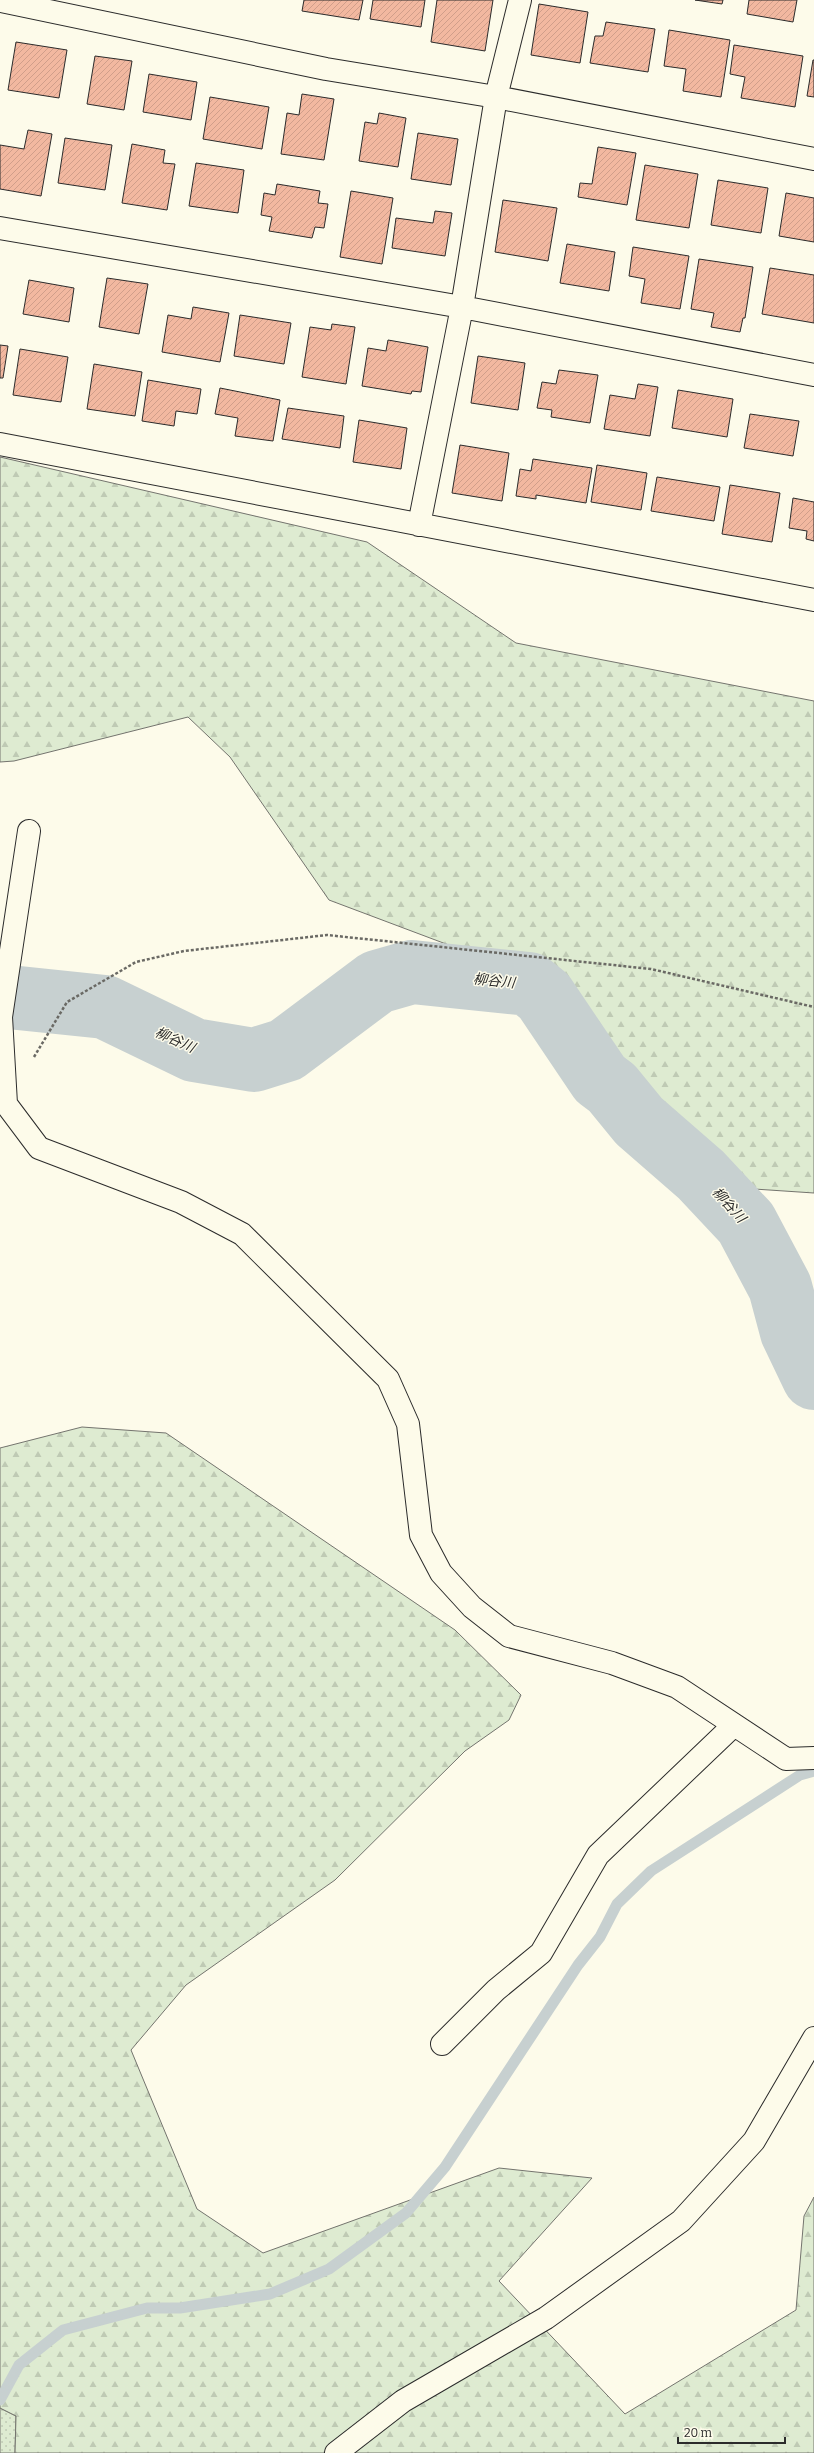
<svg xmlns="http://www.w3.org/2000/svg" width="814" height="2453" font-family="Bitter,'Noto Sans JP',serif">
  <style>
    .grass { fill: url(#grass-dots); stroke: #74746e }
    .forest { fill: url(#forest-firs); stroke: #74746e }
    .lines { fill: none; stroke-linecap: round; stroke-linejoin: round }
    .stream { stroke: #c7d0d0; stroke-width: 11 }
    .river { stroke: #c7d0d0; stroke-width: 64 }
    .building { fill: url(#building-hatch); stroke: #2b2b2b }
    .street-casing { stroke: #2b2b2b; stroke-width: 24 }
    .path { stroke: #6a6964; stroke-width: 2.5; stroke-dasharray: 3 2; stroke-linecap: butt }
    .street { stroke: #fdfbea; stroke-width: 22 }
    .labels { text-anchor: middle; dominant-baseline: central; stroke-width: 3; stroke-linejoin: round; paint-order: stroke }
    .water-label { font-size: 14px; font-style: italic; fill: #2b2b2b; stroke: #fdfbea }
  </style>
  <defs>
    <pattern id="grass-dots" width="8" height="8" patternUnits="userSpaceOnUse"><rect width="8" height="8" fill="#deebd1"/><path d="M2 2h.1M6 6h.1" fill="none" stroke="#bfcab4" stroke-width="1.8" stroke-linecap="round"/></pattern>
    <pattern id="forest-firs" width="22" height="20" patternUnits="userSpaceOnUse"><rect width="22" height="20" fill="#deebd1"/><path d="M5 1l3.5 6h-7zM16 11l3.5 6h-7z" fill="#bfcab4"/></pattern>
    <pattern id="building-hatch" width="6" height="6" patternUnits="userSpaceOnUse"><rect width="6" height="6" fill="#f2b8a0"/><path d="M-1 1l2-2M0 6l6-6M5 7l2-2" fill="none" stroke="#d09e8a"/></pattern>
  </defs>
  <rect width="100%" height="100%" fill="#fdfbea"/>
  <path class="grass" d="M0 2408 16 2416 15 2453H0Z"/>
  <path class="forest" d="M0 457 367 542 516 643 814 701V1193L754 1189 721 1177 563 988 329 900 230 757 188 717 14 761 0 762Z
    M82 1427 166 1433 455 1630 521 1695 509 1720 465 1751 335 1880 186 1985 131 2050 197 2209 263 2253 499 2168 592 2178 499 2281 625 2414 796 2310 804 2216 814 2197V2453H15L16 2416 0 2408V1448Z"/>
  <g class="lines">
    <path class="stream" d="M0 2400 19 2365 63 2330 147 2308H180L270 2294 329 2269 406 2213 445 2167 578 1965 600 1937 617 1904 651 1871 800 1775 814 1771"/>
    <path class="river" d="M0 996 105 1007 194 1050 254 1060 286 1050 377 982 412 972 529 984 544 996 600 1079 612 1088 639 1121 701 1175 746 1223 780 1287 792 1332 814 1378"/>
  </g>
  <path class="building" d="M304 0H363L359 20 302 11Z
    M373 0H425L421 27 370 19Z
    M437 0H493L485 51 431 42Z
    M695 0H723L722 4Z
    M749 0H797L793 22 747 14Z
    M539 4 588 12 580 63 531 55Z
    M606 22 655 29 648 72 590 63 595 36H603Z
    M669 30 730 40 721 97 683 91 686 69 664 66Z
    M16 42 67 50 59 98 8 90Z
    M734 45 803 56 795 107 741 98 745 77 730 74Z
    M95 56 132 61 124 110 87 104Z
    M813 60H814V97L807 96Z
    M149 74 197 82 191 120 143 112Z
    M302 94 334 99 324 160 281 154 287 113 299 115Z
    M210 97 269 107 262 149 203 139Z
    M379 113 406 118 398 167 359 161 365 122 377 124Z
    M28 130 52 134 41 196 0 189V145L24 149Z
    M418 133 458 139 451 185 411 179Z
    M65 138 112 145 105 190 58 183Z
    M132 144 165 150 163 163 175 164 167 210 122 203Z
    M598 147 636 153 627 205 578 197 580 183 592 184Z
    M196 163 244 170 238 213 189 206Z
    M645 165 698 174 689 228 636 220Z
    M718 180 768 188 761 233 711 225Z
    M277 184 320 191 318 203 328 204 324 228 315 227 312 238 269 231 272 217 261 215 264 193 275 195Z
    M351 191 393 198 382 264 340 257Z
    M786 193 814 198V242L779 236Z
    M503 200 557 208 548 261 495 252Z
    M435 211 452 213 445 256 392 248 396 218 433 223Z
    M567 244 615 252 609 291 560 283Z
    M633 247 689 256 680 309 641 303 645 279 629 276Z
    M699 259 753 267 745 318H743L740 332 711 327 714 313 691 309Z
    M770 268 814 275V323L762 314Z
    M107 278 148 284 139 334 99 327Z
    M29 280 74 288 69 322 23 314Z
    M193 307 229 313 220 362 162 352 168 315 191 319Z
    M240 315 291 323 284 364 234 356Z
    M332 324 355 327 346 384 302 377 310 327 331 330Z
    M388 340 428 347 421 392 412 391 411 394 362 386 368 348 386 351Z
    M0 345 8 346 3 378H0Z
    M20 349 68 357 61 402 13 395Z
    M478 356 525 363 518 410 471 403Z
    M94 364 142 372 135 416 87 409Z
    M559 370 598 375 590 423 551 417 552 410 537 408 542 382 556 384Z
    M148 380 201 389 197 414 176 411 174 426 142 421Z
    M638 384 658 387 650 436 604 429 610 395 635 399Z
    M220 388 280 400 273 441 235 436 238 418 215 414Z
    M678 390 733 399 727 437 672 428Z
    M288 408 344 416 340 448 282 439Z
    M750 414 799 421 793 456 744 448Z
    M359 420 407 428 401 469 353 462Z
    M460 445 509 453 502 501 452 493Z
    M533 459 592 468 586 503 536 495V499L516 496 520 469 531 471Z
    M597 465 647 473 641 510 591 502Z
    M657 477 720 487 714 521 651 511Z
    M730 485 780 493 772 542 722 534Z
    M793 498 814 502V541L806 539 807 531 789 528Z"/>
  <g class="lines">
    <defs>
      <path id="street" d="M1 1 326 69 496 97 814 159
        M0 228 462 307 814 375
        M0 444 814 600
        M419 525 462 307 496 97 520 0
        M29 831 1 1017 6 1104 39 1148 181 1202 242 1234 388 1379 408 1424 421 1535 441 1573 472 1607 509 1636 612 1663 677 1687 786 1759 814 1758
        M442 2044 496 1990 541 1953 598 1855 734 1725
        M336 2453 403 2401 546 2318 681 2221 754 2141 814 2038"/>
    </defs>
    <use href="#street" class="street-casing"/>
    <path class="path" d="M34 1057 67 1002 136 962 184 951 327 935 651 969 814 1007"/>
    <use href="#street" class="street"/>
  </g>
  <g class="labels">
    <g class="water-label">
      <text transform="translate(494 981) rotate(6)">柳谷川</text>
      <text transform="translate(175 1040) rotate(24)">柳谷川</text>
      <text transform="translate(729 1205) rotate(48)">柳谷川</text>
    </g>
  </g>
  <path d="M678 2437v6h107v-6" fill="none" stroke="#2b2b2b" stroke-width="2"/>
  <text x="684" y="2437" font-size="12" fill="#2b2b2b" stroke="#fdfbea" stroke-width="3" paint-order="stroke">20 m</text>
</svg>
